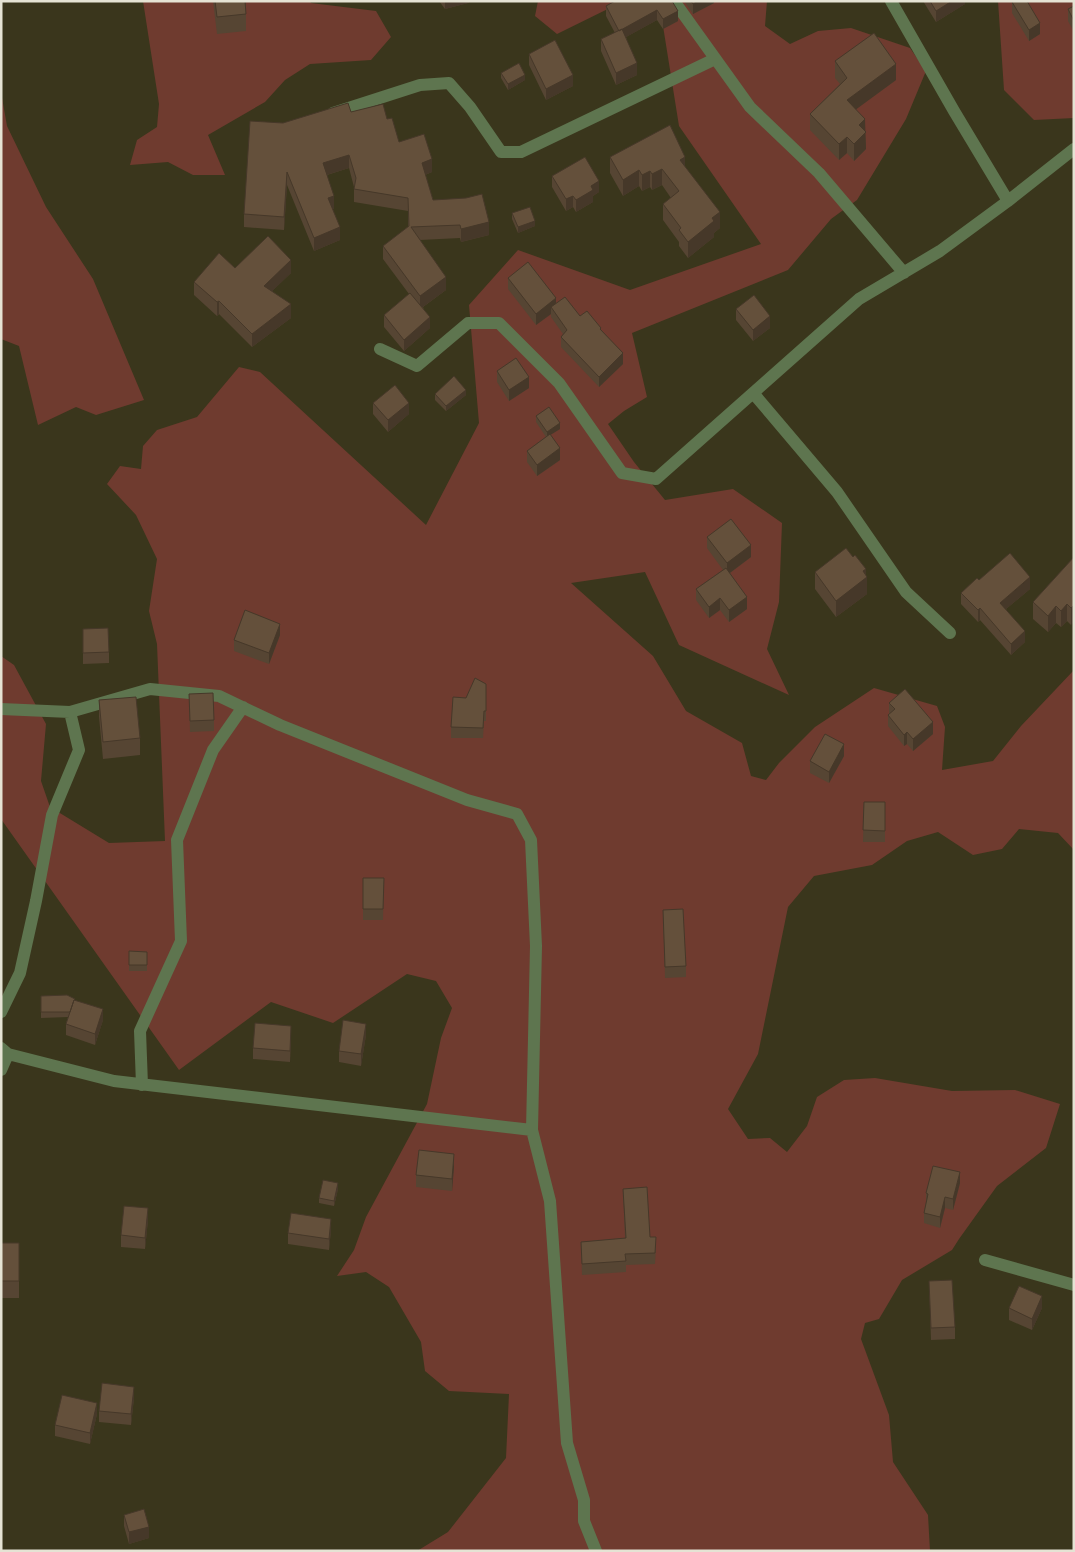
<svg xmlns="http://www.w3.org/2000/svg" width="1075" height="1552" font-family="Roboto,sans-serif">
  <style>
    .green { fill: #6f3b2f }
    .lines { fill: none; stroke-linecap: round; stroke-linejoin: round }
    .minor { stroke: #5e754f; stroke-width: 12 }
    .wall { fill: #564533 }
    .shaded-wall { fill: #463829 }
    .building { fill: #64503b; stroke: #463829 }
  </style>
  <rect width="100%" height="100%" fill="#3a361c"/>
  <path class="green" d="M143 1H310L311 3 376 11 391 37 371 60 310 64 285 80 265 102 208 135 225 175H193L168 162 130 165 137 140 157 127 159 104Z
    M538 1H624L557 34 535 16Z
    M659 1H767L765 26 790 44 818 31 851 28 910 48 926 71 906 119 857 200 831 219 788 270 632 333 647 397 624 411 608 424 634 462 665 500 733 489 782 523 779 602 767 649 789 695 679 645 645 572 571 583 653 656 686 711 742 743 751 776 766 780 779 763 815 727 874 688 937 706 945 727 942 770 993 761 1021 726 1074 670V850L1058 833 1019 829 1002 849 973 855 938 832 907 841 872 865 814 876 788 907 758 1054 728 1109 748 1139 770 1138 787 1152 807 1126 817 1097 844 1080 875 1078 952 1091 1015 1090 1060 1104 1046 1148 997 1186 959 1239 952 1250 902 1280 879 1319 865 1323 861 1339 889 1415 893 1462 928 1515 930 1551H417L448 1532 506 1458 509 1394 449 1391 425 1371 421 1342 389 1287 366 1272 337 1276 354 1250 366 1217 427 1104 441 1038 452 1008 436 981 407 974 333 1023 271 1002 179 1070 1 819V656L14 665 46 724 41 781 50 807 109 843 165 841 157 644 149 611 157 559 136 515 107 484 120 466 141 469 143 446 157 430 197 417 239 367 260 372 426 525 479 423 469 305 518 250 630 290 761 244 679 126Z
    M998 1H1074V118L1034 120 1004 90Z
    M1 92 7 126 46 207 93 279 144 400 96 415 76 407 38 425 19 346 1 339Z"/>
  <g class="lines">
    <path class="minor" d="M674 1 750 107 819 173 904 273
      M891 1 954 111 1008 201
      M333 113 420 85 449 83 470 107 501 152H521L715 59
      M380 349 417 366 468 323H499L559 383 622 473 656 479 859 299 940 251 1008 201 1074 149
      M754 394 837 492 906 592 950 633
      M1 709 70 712 150 689 219 696 280 725 467 800 517 814 531 840 536 946 532 1130 550 1201 567 1443 584 1500V1521L596 1551
      M1 1012 20 973 36 901 52 815 79 750 70 712
      M1 1048 8 1054 114 1081 532 1130
      M1 1070 8 1054
      M142 1085 140 1031 181 941 177 840 213 750 243 707
      M985 1260 1074 1285"/>
  </g>
  <path class="wall" d="M213 1H245L246 14V31L217 34Z
    M439 1H471L468 3 445 9Z
    M672 1 678 21 663 29 657 20 626 37 637 75 616 85 601 51V39L615 33 606 16V6L626 2Z
    M684 1H714V3L693 14Z
    M923 1H965V4L936 22Z
    M1012 2 1040 34 1029 41 1012 13Z
    M1074 6V32L1068 21V9Z
    M529 54 573 86 546 100 529 65Z
    M835 61 896 80 856 109 865 132 866 149 854 161 847 153 839 160 810 130V114L840 84 835 78Z
    M501 73 525 80 508 90 501 78Z
    M351 112 387 119 399 142 432 172 425 175 433 200 489 235 461 242 460 238 420 240 446 290 423 307 430 328 404 351 384 327V315L409 294 383 259V246L408 227V211L354 202V187L349 168 327 175 334 209H332L340 240 314 251 287 185 284 230 244 227V214L283 123Z
    M610 157 685 167 720 228 714 233V237L688 258 679 246V242L663 220V204L671 198 662 185 652 190 650 187 642 191 639 186 623 196 610 173Z
    M552 176 599 192 593 196V202L576 212 573 207 566 211 552 187Z
    M512 213 535 226 518 233 512 219Z
    M235 268 291 273 272 291 291 318 252 347 219 314 217 316 194 295V282Z
    M508 278 556 303 601 330 623 364 599 387 561 347V337L563 334 551 317V314L536 325 508 289Z
    M736 309 770 328 753 341 736 320Z
    M497 371 529 388 509 401 497 382Z
    M435 394 466 395 446 411 435 400Z
    M373 403 409 414 388 432 373 414Z
    M536 416 560 429 550 435 560 460 537 476 527 462V451L546 437 536 422Z
    M707 537 751 557 730 573 747 609 729 622 720 610 709 618 696 600V589L723 570 707 548Z
    M1074 557 1071 625 1067 621 1061 627 1056 623 1048 632 1033 619V602Z
    M815 572 866 575 867 594 836 617 815 589Z
    M979 580 1030 589 1006 609 1025 642 1011 655 980 620 978 622 961 604V593Z
    M83 629 109 652V663L83 664Z
    M280 635 269 664 234 651V640Z
    M486 684V721H484L483 738H451V727L466 698Z
    M189 694 214 720V731L190 732Z
    M99 700 140 738V755L103 759 99 717Z
    M889 703 933 734 913 751 907 744 904 746 888 726V715L889 714Z
    M844 756 829 783 810 773V761Z
    M864 802H885V842H863Z
    M363 878H384L383 920H363Z
    M663 910 686 966V977L665 978Z
    M129 951 147 952V971H129Z
    M41 996 75 1000 103 1020 95 1045 66 1035V1024L68 1017 41 1018Z
    M366 1035 361 1066 339 1062V1051Z
    M291 1037 290 1062 253 1059V1048Z
    M454 1166 452 1191 416 1187V1175Z
    M960 1183 953 1210 945 1208 940 1228 924 1223V1213L926 1202V1193Z
    M338 1189 334 1206 319 1203V1198Z
    M623 1189 656 1248 655 1264 626 1265V1272L582 1275 581 1242 625 1238Z
    M148 1220 145 1249 121 1247V1235Z
    M331 1230 329 1250 288 1244V1233Z
    M1 1243H19V1298H1Z
    M929 1281 955 1327V1339L931 1340Z
    M1009 1308H1042L1032 1330 1009 1320Z
    M134 1398 131 1425 99 1422V1411Z
    M97 1414 90 1444 55 1436V1425Z
    M124 1515 149 1538 129 1544 124 1526Z"/>
  <path class="shaded-wall" d="M445 1H471L468 3 445 9Z
    M698 1H714V3L693 14V4Z
    M952 1H965V4L936 22V11Z
    M657 10V20L619 41V31Z
    M678 11V21L663 29V19Z
    M1040 23V34L1029 41V30Z
    M637 63V75L616 85V73Z
    M896 64V80L847 116V100Z
    M525 75V80L508 90V84Z
    M573 75V86L546 100V89Z
    M865 119 866 149 854 161V144L859 125Z
    M847 137V153L839 160V144Z
    M349 155V168L323 176V163Z
    M685 157V173L680 160Z
    M432 159V172L422 176V163Z
    M662 169V185L652 190V174Z
    M639 170V186L623 196V180Z
    M650 171V187L642 191V175Z
    M287 172V185L284 230V217Z
    M599 181V192L593 196V202L576 212V200L591 186Z
    M334 196V209L328 211V198Z
    M573 196V207L566 211V199Z
    M720 212V228L714 233V237L688 258V242L712 218Z
    M535 221V226L518 233V227Z
    M489 222V235L461 242V229Z
    M340 227V240L314 251V238Z
    M291 260V273L264 299V286Z
    M446 277V290L420 309V296Z
    M556 298V309L551 307V314L536 325V314Z
    M219 301V314L217 316V302Z
    M291 304V318L252 347V334Z
    M770 316V328L753 341V330Z
    M430 317V328L404 351V340Z
    M623 353V364L599 387V377Z
    M529 377V388L509 401V390Z
    M466 390V395L446 411V406Z
    M409 403V414L388 432V420Z
    M560 423V429L547 437V432Z
    M560 448V460L537 476V465Z
    M751 545V557L727 575V563Z
    M866 569V578L867 577V594L836 617V601L863 571Z
    M1030 577V589L1000 614V603Z
    M747 597V609L729 622V610Z
    M720 598V610L709 618V607Z
    M1067 604V621L1061 627V611Z
    M1074 605V622L1071 625V608Z
    M1056 606V623L1048 632V616Z
    M980 608V620L978 622V610Z
    M280 624V635L269 664V653Z
    M1025 631V642L1011 655V644Z
    M933 722V734L913 751V739Z
    M907 732V744L904 746V735Z
    M844 744V756L829 783V772Z
    M103 1009V1020L95 1045V1034Z
    M366 1024V1035L361 1066V1054Z
    M291 1026V1037L290 1062V1051Z
    M454 1154V1166L452 1191V1179Z
    M960 1172V1183L953 1210V1199Z
    M338 1183V1189L334 1206V1201Z
    M945 1197V1208L940 1228V1217Z
    M148 1208V1220L145 1249V1238Z
    M331 1219V1230L329 1250V1239Z
    M1042 1296V1308L1032 1330V1319Z
    M134 1387V1398L131 1425V1414Z
    M97 1403V1414L90 1444V1433Z
    M149 1527V1538L129 1544V1532Z"/>
  <path class="building" d="M215 1H245L246 14 217 17Z
    M615 1H672L678 11 663 19 657 10 619 31 606 6Z
    M691 1H698L693 4Z
    M930 1H952L936 11Z
    M1013 1H1027L1040 23 1029 30 1012 2Z
    M1074 6V21L1068 9Z
    M622 29 637 63 616 73 601 39Z
    M874 33 896 64 847 100 865 119 859 125 866 132 854 144 847 137 839 144 810 114 847 78 835 61Z
    M555 40 573 75 546 89 529 54Z
    M519 63 525 75 508 84 501 73Z
    M348 103 351 112 383 104 387 119 392 118 399 142 424 134 432 159 422 163 433 200 466 198 482 194 489 222 461 229 460 225 411 227 446 277 420 296 383 246 409 226 408 198 354 189 356 178 349 155 323 163 334 196 328 198 340 227 314 238 287 172 284 217 244 214 250 121 283 123Z
    M670 125 685 157 680 160 720 212 712 218 714 221 688 242 679 230 681 228 663 204 679 191 662 169 652 174 650 171 642 175 639 170 623 180 610 157Z
    M585 157 599 181 591 186 593 190 576 200 573 196 566 199 552 176Z
    M530 207 535 221 518 227 512 213Z
    M268 236 291 260 264 286 291 304 252 334 219 301 217 302 194 282 219 253 235 268Z
    M528 262 556 298 536 314 508 278Z
    M410 293 430 317 404 340 384 315Z
    M754 295 770 316 753 330 736 309Z
    M565 297 580 316 587 311 601 328 600 329 623 353 599 377 561 337 567 330 551 307Z
    M516 358 529 377 509 390 497 371Z
    M454 376 466 390 446 406 435 394Z
    M395 385 409 403 388 420 373 403Z
    M549 407 560 423 547 432 536 416Z
    M550 434 560 448 537 465 527 451Z
    M731 519 751 545 727 563 707 537Z
    M846 548 853 557 855 555 866 569 863 571 867 577 836 601 815 572Z
    M1010 553 1030 577 1000 603 1025 631 1011 644 980 608 978 610 961 593 977 578 979 580Z
    M1074 557V605L1071 608 1067 604 1061 611 1056 606 1048 616 1033 602Z
    M726 568 747 597 729 610 720 598 709 607 696 589Z
    M245 610 280 624 269 653 234 640Z
    M108 628 109 652 83 653V629Z
    M475 678 486 684V711H484L483 728 451 727 453 697 466 698Z
    M905 689 933 722 913 739 907 732 904 735 888 715 895 709 889 703Z
    M213 693 214 720 190 721 189 694Z
    M136 697 140 738 103 742 99 700Z
    M825 734 844 744 829 772 810 761Z
    M864 802H885V831L863 830Z
    M363 878H384L383 909H363Z
    M683 909 686 966 665 967 663 910Z
    M129 951 147 952V965H129Z
    M67 995 75 999 74 1000 70 1012H41V996Z
    M74 1000 103 1009 95 1034 66 1024Z
    M343 1020 366 1024 361 1054 339 1051Z
    M255 1023 291 1026 290 1051 253 1048Z
    M419 1150 454 1154 452 1179 416 1175Z
    M933 1166 960 1172 953 1199 945 1197 940 1217 924 1213 928 1194 926 1193Z
    M323 1180 338 1183 334 1201 319 1198Z
    M647 1187 650 1237H656L655 1253 625 1254 626 1261 582 1264 581 1242 626 1238 623 1189Z
    M124 1206 148 1208 145 1238 121 1235Z
    M291 1213 331 1219 329 1239 288 1233Z
    M1 1243H19V1281H1Z
    M952 1280 955 1327 931 1328 929 1281Z
    M1019 1286 1042 1296 1032 1319 1009 1308Z
    M102 1383 134 1387 131 1414 99 1411Z
    M62 1395 97 1403 90 1433 55 1425Z
    M144 1509 149 1527 129 1532 124 1515Z"/>
  <rect width="1075" height="1552" fill="none" stroke="#e5e3d4" stroke-width="5"/>
</svg>
